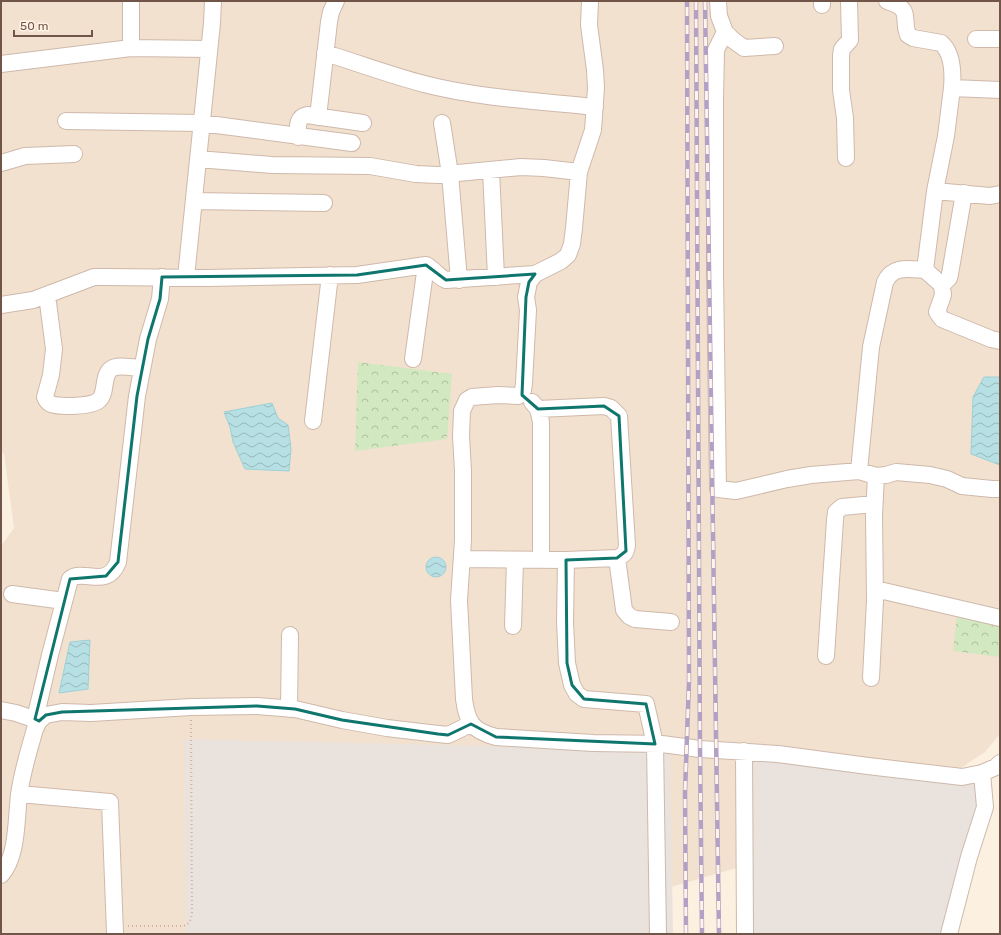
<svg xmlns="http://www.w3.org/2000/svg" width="1001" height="935" font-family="Rubik,sans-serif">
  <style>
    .residential { fill: #f3e1cf }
    .industrial { fill: #eae2dc }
    .park { fill: url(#park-crowns) }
    .water { fill: url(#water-waves); stroke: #9dd0d6 }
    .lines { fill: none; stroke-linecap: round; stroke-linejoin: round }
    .minor-casing { stroke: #ceb9ab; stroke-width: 18 }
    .path { stroke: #d5b09d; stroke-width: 2; stroke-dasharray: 1 3; stroke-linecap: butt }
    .minor { stroke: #fff; stroke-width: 16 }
    .rail-casing { stroke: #b2a1c4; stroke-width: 4.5 }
    .rail { stroke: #fff4e7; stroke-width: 3; stroke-dasharray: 9; stroke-linecap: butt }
    .marked { fill: none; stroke: #0f766e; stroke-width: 3; stroke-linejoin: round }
  </style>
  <defs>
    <pattern id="park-crowns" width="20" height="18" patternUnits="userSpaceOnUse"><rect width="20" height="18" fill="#d2e8c0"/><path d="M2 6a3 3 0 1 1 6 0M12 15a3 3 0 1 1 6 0" fill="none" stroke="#afbf9e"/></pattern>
    <pattern id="water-waves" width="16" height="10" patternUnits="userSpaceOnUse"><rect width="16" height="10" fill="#b6e0e4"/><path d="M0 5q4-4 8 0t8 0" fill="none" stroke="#98b8bb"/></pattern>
  </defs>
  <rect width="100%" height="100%" fill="#fcf0e1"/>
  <path class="residential" d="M1 1H1000V734L985 752 867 830 616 903 274 934H1V546L14 528 4 454 1 451Z"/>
  <path class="industrial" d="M184 739 670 750 673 934H186Z
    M751 757 975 781 979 810 944 934H752Z"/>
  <path class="park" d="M358 362 452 374 447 439 355 451Z
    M957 615 1000 616V657L953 651Z"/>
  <path class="water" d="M984 377H1000V465L971 454 973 397Z
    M272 403 278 418 288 425 291 449 289 471 245 469 233 442 230 427 224 412Z
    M426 567a10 10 0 1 1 20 0a10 10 0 1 1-20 0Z
    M90 640 88 689 59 693 70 642Z"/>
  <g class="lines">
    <defs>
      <path id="minor" d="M590 1 589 25 595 70 596 88 593 130 579 172 574 228 572 244 568 255 561 261 535 274 529 282 526 297 528 310 524 383 523 390 521 394 518 396 498 395 472 397 467 400 462 411 461 436 463 471V540L459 600 464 699C467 723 473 731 496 737L593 743 662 744 700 749 778 754 868 766 962 777 982 773 996 767 1000 763
        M718 1 719 16 725 32 733 40 744 48 775 46
        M887 1C914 10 901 17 908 35L913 38 941 43C953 53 953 75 952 88L946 136 935 191 925 270 942 285 943 295 937 312 942 319 991 339 1000 341
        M822 5V1
        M725 32 716 50 715 99V273L718 489 736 491 787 479 811 475 859 471 876 476 886 475 896 472 930 475 947 479 962 486 992 489H1000
        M976 39H1000
        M131 48V1
        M325 53C358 63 390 75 424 84 479 98 538 101 595 107
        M1 64 131 48 209 49
        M952 88 1000 90
        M318 117 329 22 331 12 336 1
        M66 121 201 123 352 143
        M442 123 450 174 459 280
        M298 137C298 128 296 117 307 115L363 123
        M846 158 845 118 841 90V56L842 49 850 40 849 1
        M198 159 272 165 370 166 416 174 437 175 521 167 544 168 579 172
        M1 163 25 156 74 154
        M491 170 496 277
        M935 191 990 196 1000 194
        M194 201 324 203
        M186 277 212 23 213 1
        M942 285 949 278 950 274 964 193
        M47 295 54 349 51 375 45 397C46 400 47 402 51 404 59 407 92 407 99 400 107 393 102 376 111 369 118 364 133 368 142 368
        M1 305 33 300 94 277H105L207 278 357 275 426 265C434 269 438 277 446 280L535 274
        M413 359 426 265
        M532 402 538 409 541 422V559
        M313 421 330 275
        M859 471 871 347 885 282C893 265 909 269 925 270
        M617 558 624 610 629 616 635 619 671 622
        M463 559 566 560 617 558C625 555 626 552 627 545L619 416 611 408 604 406 538 409
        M566 560 565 622 567 663 572 685 577 694 584 699 646 704 655 744 658 934
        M875 589 1000 618
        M12 594 64 601
        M513 626 515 560
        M826 656 835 520 836 512 842 507 874 504
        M871 678 875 600 874 515 876 476
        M289 709 290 635
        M1 710 16 713 39 721
        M35 719 50 655 70 579C83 568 107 590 118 562L137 396 148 339 160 299 162 277
        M744 751 745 934
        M19 794 110 802 115 933
        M1 875C18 856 16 819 19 795 22 772 29 750 35 729L39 721 46 715 62 712 91 713 191 707 257 706 295 709 342 720 387 728 438 734 448 735 471 724
        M949 934 969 857 985 807 982 773"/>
    </defs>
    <use href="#minor" class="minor-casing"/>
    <path class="path" d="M128 926H183C190 924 191 920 192 912L191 719"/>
    <use href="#minor" class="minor"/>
    <defs>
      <path id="rail" d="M696 1 700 749 702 934
        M705 1 719 934
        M686 934 685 792 689 681 687 1"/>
    </defs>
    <use href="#rail" class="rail-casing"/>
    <use href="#rail" class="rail"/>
  </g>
  <path class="marked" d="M426 265 446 280 535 274 529 282 526 297 522 395 538 409 604 406 619 416 626 551 617 558 566 560 567 663 572 685 584 699 646 704 655 744 496 737 471 724 448 735 438 734 342 720 295 709 257 706 62 712 46 715 39 721 35 719 70 579 106 576 118 562 137 396 148 339 160 299 162 277 357 275Z"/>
  <rect width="1001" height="935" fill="none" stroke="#725549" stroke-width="4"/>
  <path d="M14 30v6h78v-6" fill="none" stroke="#725549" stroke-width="2"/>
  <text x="20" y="30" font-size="12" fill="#725549" stroke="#fff4e7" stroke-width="3" paint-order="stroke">50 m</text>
</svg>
